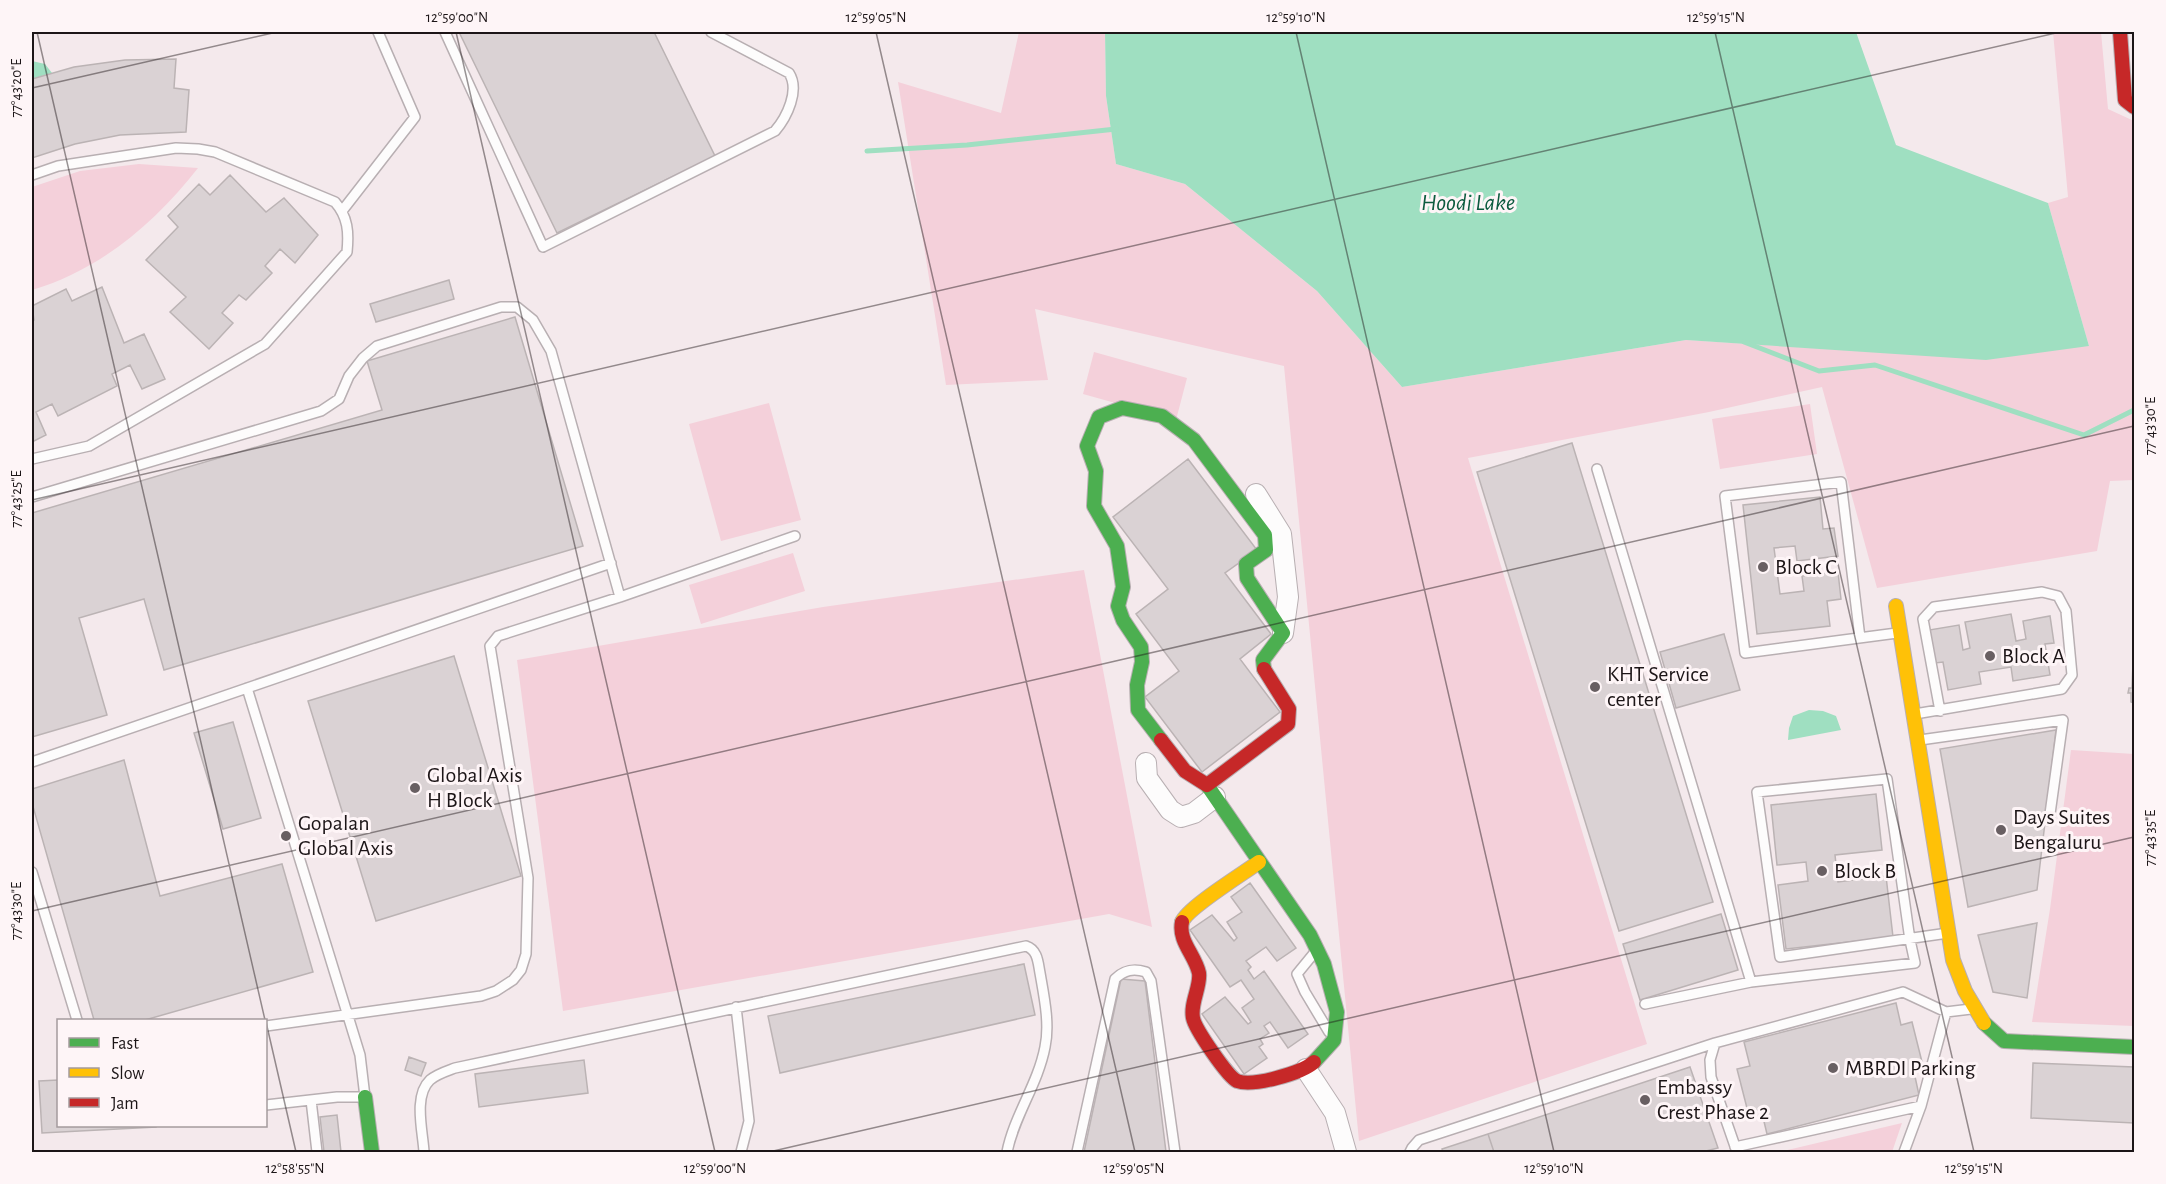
<svg xmlns="http://www.w3.org/2000/svg" width="2166" height="1184" font-family="'Alegreya Sans',sans-serif">
  <style>
    .green { fill: #f4d0da }
    .water { fill: #9fdfc1 }
    .lines { fill: none; stroke-linecap: round; stroke-linejoin: round }
    .stream { stroke: #9fdfc1; stroke-width: 5 }
    .building { fill: #dad2d4; stroke: #bbb3b4; stroke-width: 1.5 }
    .lane-casing { stroke: #b8afb2; stroke-width: 12 }
    .street-casing { stroke: #b8afb2; stroke-width: 22 }
    .fast-casing { stroke: #b8afb2; stroke-width: 16 }
    .slow-casing { stroke: #b8afb2; stroke-width: 16 }
    .jam-casing { stroke: #b8afb2; stroke-width: 16 }
    .lane { stroke: #fdfcfc; stroke-width: 9 }
    .street { stroke: #fdfcfc; stroke-width: 20 }
    .fast { stroke: #4caf50; stroke-width: 14 }
    .slow { stroke: #ffc107; stroke-width: 14 }
    .jam { stroke: #c62828; stroke-width: 14 }
    .ticks { fill: none; stroke: #1c1517; stroke-width: 1.5; stroke-opacity: 0.45 }
    .poi-dot { fill: #685f62; stroke: #fef5f7; stroke-width: 2 }
    .labels { text-anchor: middle; dominant-baseline: central; stroke-width: 6; stroke-linejoin: round; paint-order: stroke }
    .poi-label { font-size: 22px; fill: #1c1517; stroke: #fef5f7; text-anchor: start }
    .water-label { font-size: 24px; font-style: italic; fill: #0d5b3f; stroke: #fef5f7 }
    .neatline { fill: none; stroke: #1c1517; stroke-width: 2 }
    .ticks-label { font-size: 15px; text-anchor: middle; fill: #1c1517 }
  </style>
  <rect width="100%" height="100%" fill="#f4e9ec"/>
  <path class="green" d="M1019 32H1105L1106 96 1116 164 1185 184 1317 291 1402 387 1686 340 1877 352 2089 346 2048 203 2068 197 2053 32H2101L2108 109 2134 121V480L2110 481 2097 551 1877 588 1822 387 1709 412 1468 458 1647 1044 1359 1141 1284 366 1035 309 1048 380 946 385 898 82 1001 113Z
    M139 164 198 168C155 223 100 270 32 290V187L80 171Z
    M1094 352 1187 378 1176 420 1083 394Z
    M769 403 801 520 721 541 689 424Z
    M1810 404 1817 454 1720 469 1712 419Z
    M793 553 805 591 701 624 689 585Z
    M1084 570 1152 927 1109 914 563 1011 517 660 823 607Z
    M2071 750 2134 754V1026L2032 1022 2050 909Z
    M1902 1123 1892 1152H1779Z"/>
  <path class="water" d="M1105 32H1856L1896 145 2048 203 2089 346 1986 360 1686 340 1402 387 1317 291 1185 184 1116 164 1106 96Z
    M32 61 45 64 52 73 32 79Z
    M1809 710 1823 711 1836 716 1841 730 1788 740 1789 728 1793 716Z"/>
  <g class="lines">
    <path class="stream" d="M867 151 967 145 1116 129
      M1744 342 1819 371 1875 365 2084 435 2134 410"/>
  </g>
  <path class="building" d="M459 32H654L715 156 557 233Z
    M176 59 174 88 189 90 186 132 120 135 75 144 32 158V79L74 67 125 60Z
    M230 175 266 212 284 198 318 235 295 263 280 249 265 266 272 273 246 300 239 295 222 313 233 323 209 349 170 312 186 297 146 260 178 227 168 216 199 184 210 195Z
    M449 280 454 299 376 322 370 304Z
    M102 287 124 343 144 334 165 379 142 389 130 365 112 374 117 386 58 416 52 404 36 412 46 435 32 442V321L34 320 32 306 66 289 72 301Z
    M515 317 583 546 164 670 144 599 79 618 107 715 32 737V513L382 410 367 361Z
    M1572 443 1713 902 1619 931 1477 472Z
    M1188 459 1257 550 1225 573 1271 634 1240 659 1280 712 1202 772 1145 697 1179 671 1136 614 1168 589 1113 517Z
    M1820 497 1823 529 1834 528 1838 556 1797 561 1795 546 1774 548 1780 594 1804 591 1802 576 1838 572 1841 599 1827 601 1830 626 1757 634 1743 505Z
    M2011 614 2016 641 2026 639 2023 621 2050 616 2054 643 2045 644 2050 675 2013 681 2011 667 1979 672 1981 684 1948 690 1943 662 1935 663 1929 630 1959 625 1963 650 1970 648 1965 622Z
    M1724 634 1740 690 1676 708 1660 652Z
    M454 656 521 876 376 921 308 701Z
    M2133 663H2134V703L2131 702V693H2128L2129 688H2132Z
    M233 722 261 818 223 829 194 733Z
    M2056 730 2037 890 1968 907 1940 749Z
    M124 760 160 896 282 864 313 972 145 1020H94L32 803V789Z
    M1876 794 1882 850 1835 855 1838 882 1886 876 1893 937 1786 949 1778 885 1808 881 1806 862 1777 865 1771 805Z
    M1250 883 1296 948 1277 961 1266 947 1246 961 1251 967 1248 970 1254 979 1264 971 1308 1034 1288 1048 1270 1022 1264 1026 1269 1033 1260 1039 1263 1044 1259 1047 1267 1058 1244 1074 1202 1014 1225 997 1248 1024 1251 1022 1242 1008 1254 999 1241 980 1230 987 1190 930 1212 915 1234 941 1237 938 1227 922 1242 912 1231 897Z
    M1721 914 1738 970 1640 1000 1623 944Z
    M2037 923 2027 998 1993 992 1978 935Z
    M1024 964 1035 1015 780 1073 768 1016Z
    M1121 979 1145 981 1166 1152H1084Z
    M1896 1003 1901 1025 1912 1022 1924 1070 1914 1072 1919 1095 1767 1134 1761 1109 1748 1112 1737 1069 1750 1066 1744 1042Z
    M409 1057 426 1063 421 1076 405 1070Z
    M584 1060 588 1093 479 1107 475 1074Z
    M2033 1063 2134 1067V1123L2031 1118Z
    M1690 1067 1718 1148 1702 1152H1494L1488 1134Z
    M58 1080V1126H156V1127L42 1133 39 1081Z
    M337 1115 341 1152H324L320 1117Z
    M1488 1134 1494 1152H1443L1442 1149Z"/>
  <g class="lines">
    <defs>
      <path id="lane" d="M445 32 543 247 775 131C787 117 800 90 789 73L711 32
        M32 175 58 166 176 148 198 149 215 152 335 202C348 217 349 232 347 252L265 344 89 446 32 459
        M342 211 415 117 378 32
        M1597 469 1751 982 1915 963 1910 940 1887 779 1757 792 1780 957 1948 933
        M32 497 321 411 339 399 349 376 363 358 377 346 501 307H517L533 320 551 351 620 597 498 636 490 646 528 878 526 954 521 970 513 980 496 991 481 996 266 1026
        M620 597 795 536
        M1860 638 1841 482 1725 496 1745 653 1897 633
        M247 688 360 1055 365 1097H337L266 1105
        M1915 714 2062 689 2072 675 2066 611 2058 596 2042 592 1934 607 1923 619 1940 711
        M1920 740 2063 720 2049 821
        M32 762 611 563
        M32 872 77 1020
        M1315 952 1297 974 1305 992 1329 1032
        M1645 1004 1751 982
        M736 1007 749 1121 741 1152
        M1715 1043 1710 1060 1711 1077 1737 1152
        M311 1100 317 1152
        M1735 1147 1921 1106
        M424 1152C423 1132 413 1096 430 1080 437 1074 447 1071 455 1068L1026 946C1038 950 1038 963 1040 973 1044 996 1050 1024 1045 1047 1038 1084 1014 1116 1007 1152
        M1077 1152 1115 979C1124 970 1133 968 1146 972L1151 981 1175 1152
        M1410 1152 1412 1148 1419 1140 1715 1043 1903 992 1946 1012 1971 1009
        M1904 1152 1921 1106 1946 1012"/>
      <path id="street" d="M1256 494 1281 534 1288 597 1283 633
        M1146 763 1147 778 1170 810 1181 817 1194 813 1215 797
        M1306 1069 1335 1113 1346 1152"/>
      <path id="fast" d="M1122 408 1162 416 1194 440 1265 535 1266 550 1246 564 1247 578 1283 633 1263 660 1264 669
        M1122 408 1099 417 1087 446 1096 471 1094 506 1117 546 1123 587 1118 606 1123 620 1141 647 1142 662 1137 685 1138 710 1161 740
        M1207 785 1310 935 1324 964 1337 1012 1334 1040 1314 1062
        M1984 1023 2004 1041 2134 1047
        M365 1097 372 1152"/>
      <path id="slow" d="M1896 606 1953 960 1965 991 1984 1023
        M1182 922C1187 908 1244 873 1259 862"/>
      <path id="jam" d="M2120 32 2125 100 2134 107
        M1161 740 1185 771 1207 785 1288 724 1289 709 1264 669
        M1182 922C1178 941 1195 955 1199 973 1201 986 1190 1003 1193 1018 1195 1029 1228 1077 1237 1081 1253 1087 1302 1073 1314 1062"/>
    </defs>
    <use href="#lane" class="lane-casing"/>
    <use href="#street" class="street-casing"/>
    <use href="#fast" class="fast-casing"/>
    <use href="#slow" class="slow-casing"/>
    <use href="#jam" class="jam-casing"/>
    <use href="#lane" class="lane"/>
    <use href="#street" class="street"/>
    <use href="#fast" class="fast"/>
    <use href="#slow" class="slow"/>
    <use href="#jam" class="jam"/>
  </g>
  <path class="ticks" d="M37 32 265 1020M456 32 715 1152M876 32 1135 1152M1296 32 1554 1152M1715 32 1974 1152M32 88 277 32M32 500 2060 32M32 911 2134 426M266 1022 296 1152M769 1152 2134 837"/>
  <g class="poi-dot">
    <circle cx="1763" cy="567" r="6"/>
    <circle cx="1990" cy="656" r="6"/>
    <circle cx="1595" cy="687" r="6"/>
    <circle cx="415" cy="788" r="6"/>
    <circle cx="2001" cy="830" r="6"/>
    <circle cx="286" cy="836" r="6"/>
    <circle cx="1822" cy="871" r="6"/>
    <circle cx="1833" cy="1068" r="6"/>
    <circle cx="1645" cy="1100" r="6"/>
  </g>
  <g class="labels">
    <g class="poi-label">
      <text x="1775" y="567">Block C</text>
      <text x="2002" y="656">Block A</text>
      <text x="1607" y="674">KHT Service<tspan x="1607" dy="25">center</tspan></text>
      <text x="427" y="775">Global Axis<tspan x="427" dy="25">H Block</tspan></text>
      <text x="2013" y="817">Days Suites<tspan x="2013" dy="25">Bengaluru</tspan></text>
      <text x="298" y="823">Gopalan<tspan x="298" dy="25">Global Axis</tspan></text>
      <text x="1834" y="871">Block B</text>
      <text x="1845" y="1068">MBRDI Parking</text>
      <text x="1657" y="1087">Embassy<tspan x="1657" dy="25">Crest Phase 2</tspan></text>
    </g>
    <g class="water-label">
      <text x="1468" y="203">Hoodi Lake</text>
    </g>
  </g>
  <rect width="2166" height="1184" fill="none" stroke="#fef5f7" stroke-width="66"/>
  <rect x="57" y="1019" width="210" height="108" fill="#fef5f7" stroke="#a49b9d" stroke-width="1.5"/>
  <rect x="69" y="1038" width="30" height="9" fill="#4caf50" stroke="#a49b9d" stroke-width="1.5"/>
  <text x="111" y="1049" font-size="18" fill="#1c1517">Fast</text>
  <rect x="69" y="1068" width="30" height="9" fill="#ffc107" stroke="#a49b9d" stroke-width="1.5"/>
  <text x="111" y="1079" font-size="18" fill="#1c1517">Slow</text>
  <rect x="69" y="1098" width="30" height="9" fill="#c62828" stroke="#a49b9d" stroke-width="1.5"/>
  <text x="111" y="1109" font-size="18" fill="#1c1517">Jam</text>
  <rect x="33" y="33" width="2100" height="1118" class="neatline"/>
  <g class="ticks-label">
    <text x="457" y="22">12°59'00"N</text>
    <text x="876" y="22">12°59'05"N</text>
    <text x="1296" y="22">12°59'10"N</text>
    <text x="1716" y="22">12°59'15"N</text>
    <text transform="translate(16 88) rotate(-90)" y="5">77°43'20"E</text>
    <text transform="translate(2150 426) rotate(-90)" y="5">77°43'30"E</text>
    <text transform="translate(16 499) rotate(-90)" y="5">77°43'25"E</text>
    <text transform="translate(2150 838) rotate(-90)" y="5">77°43'35"E</text>
    <text transform="translate(16 911) rotate(-90)" y="5">77°43'30"E</text>
    <text x="295" y="1173">12°58'55"N</text>
    <text x="715" y="1173">12°59'00"N</text>
    <text x="1134" y="1173">12°59'05"N</text>
    <text x="1554" y="1173">12°59'10"N</text>
    <text x="1974" y="1173">12°59'15"N</text>
  </g>
</svg>
